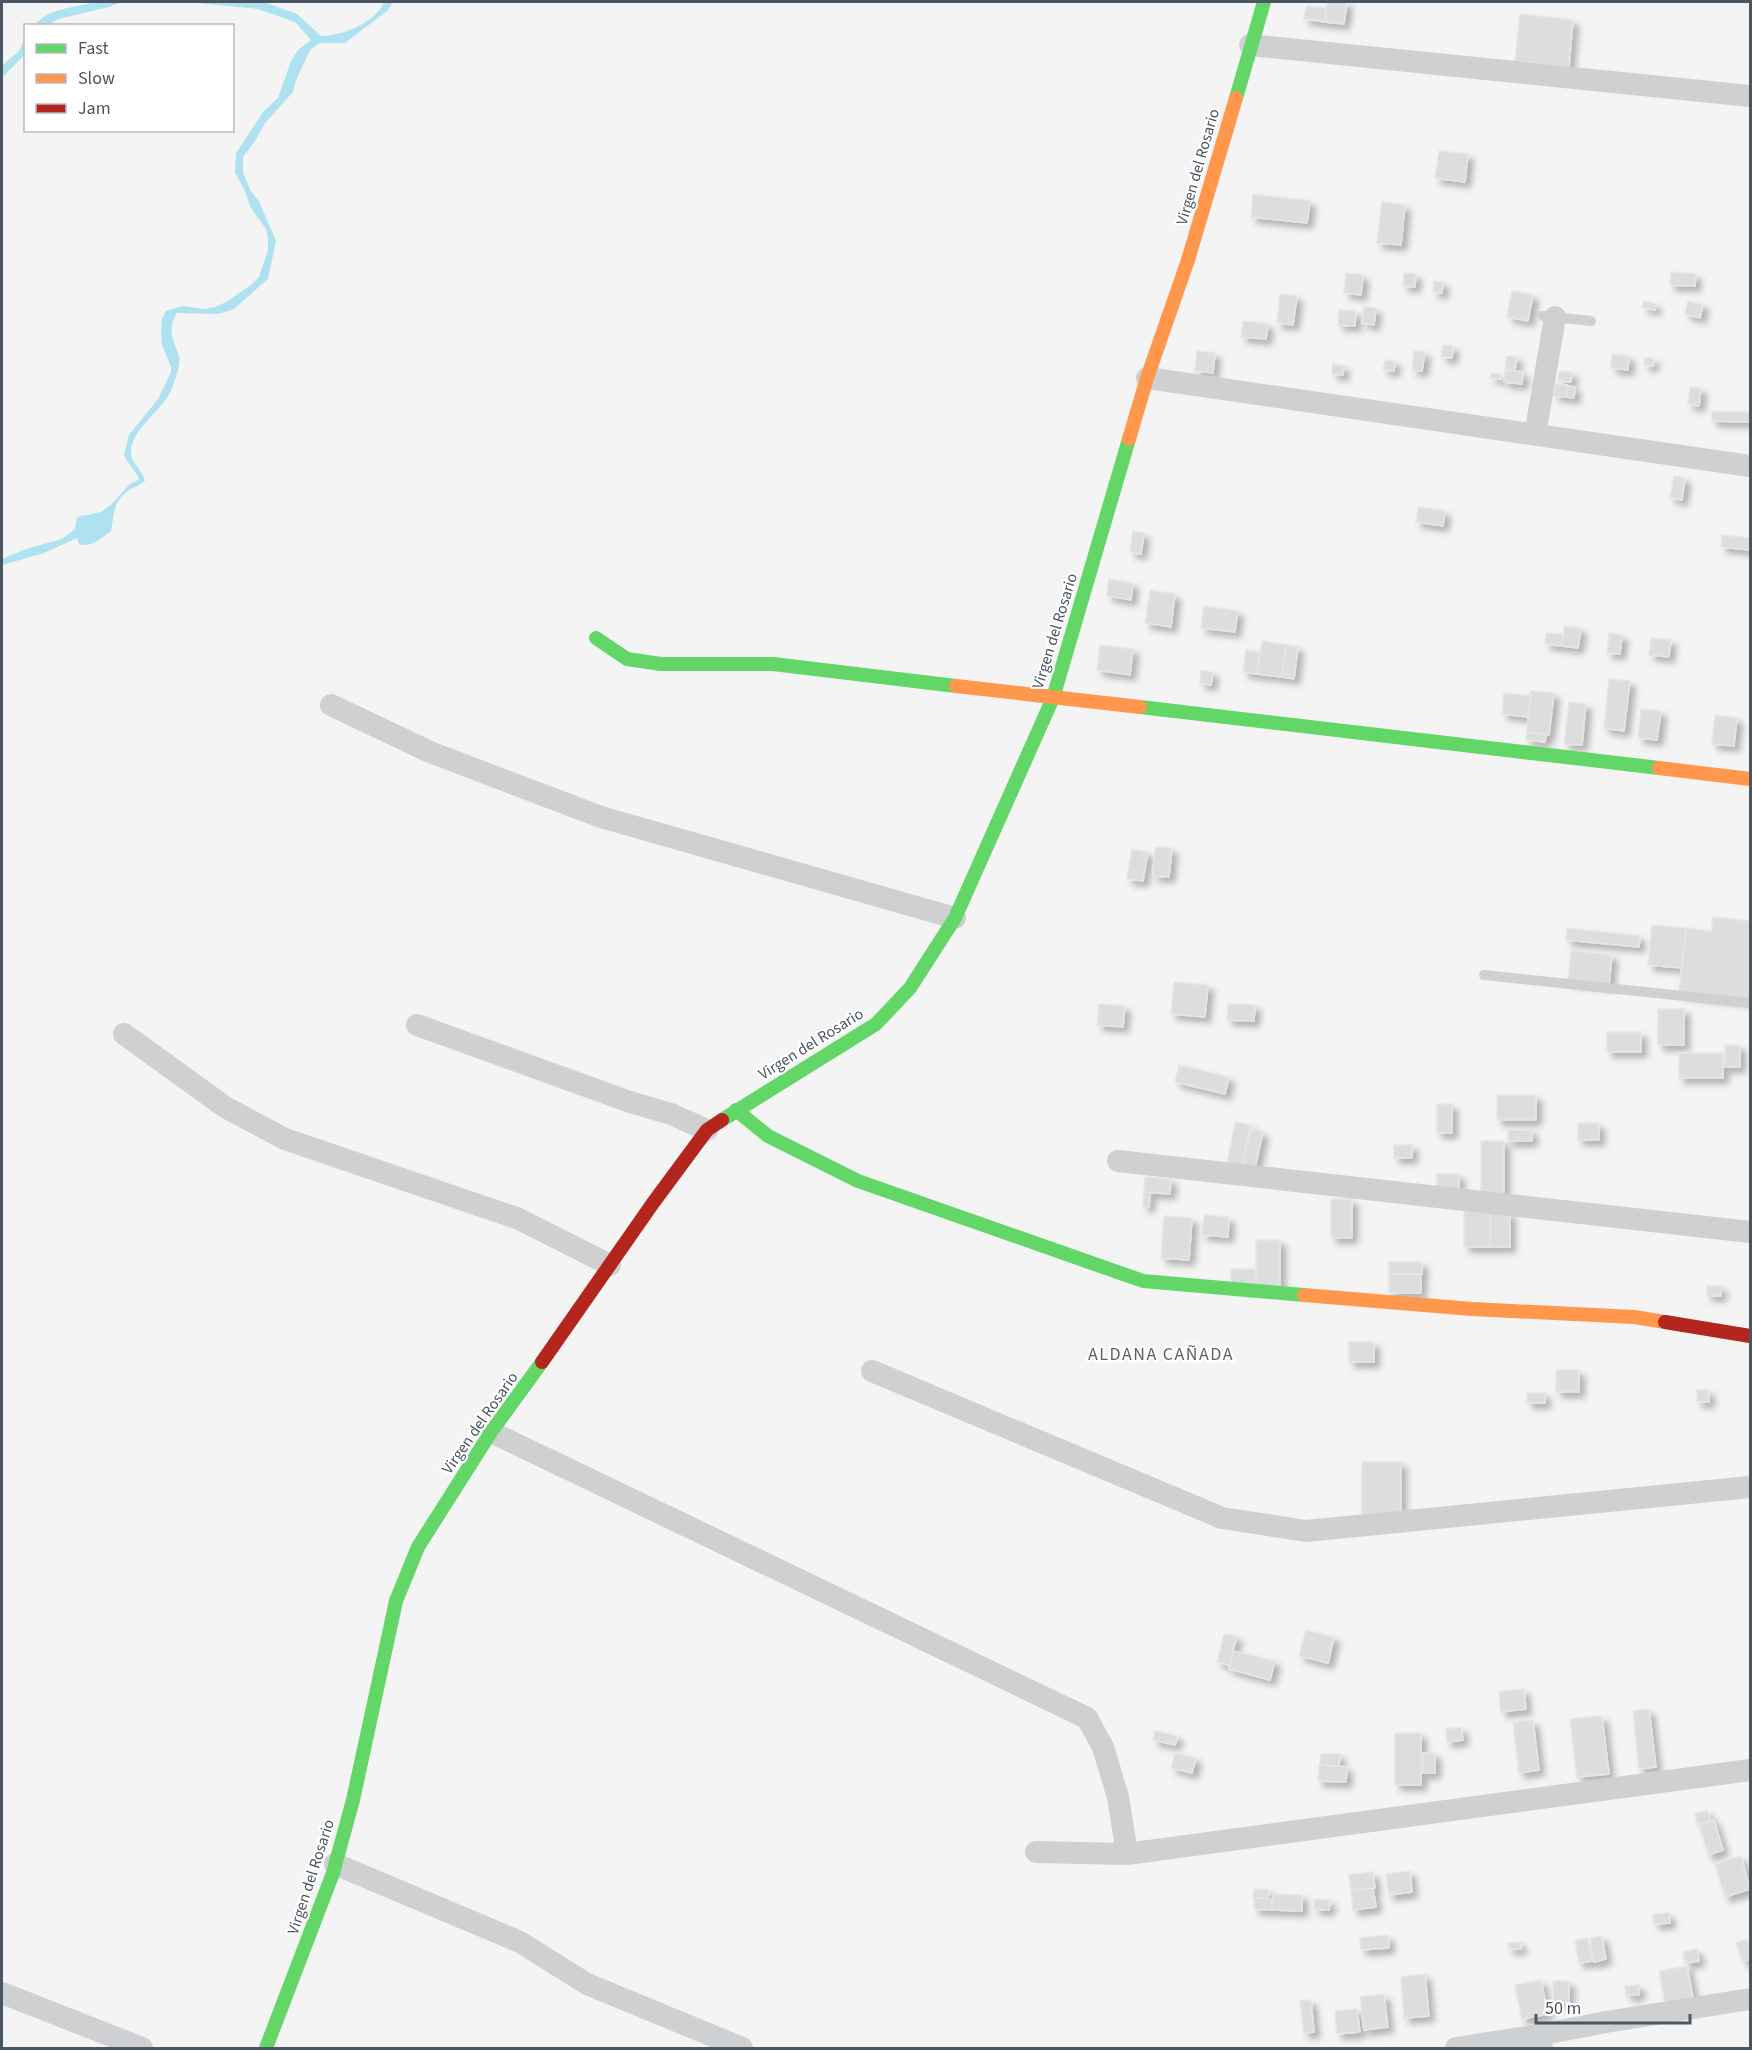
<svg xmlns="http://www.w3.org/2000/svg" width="1752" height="2050" font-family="'Source Sans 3',sans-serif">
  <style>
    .water { fill: #aee2f0 }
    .building { fill: #ddddde; stroke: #e5e6e7; stroke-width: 1.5; filter: url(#shadow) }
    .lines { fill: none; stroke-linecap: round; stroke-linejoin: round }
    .lane { stroke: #ced0d2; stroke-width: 10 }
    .street { stroke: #ced0d2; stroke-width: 22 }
    .fast { stroke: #63d668; stroke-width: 14 }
    .slow { stroke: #ff974d; stroke-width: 14 }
    .jam { stroke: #b3261e; stroke-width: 14 }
    .labels { text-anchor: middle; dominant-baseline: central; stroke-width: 4.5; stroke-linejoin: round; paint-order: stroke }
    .street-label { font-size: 16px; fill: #4a5661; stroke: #fff }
    .neighbourhood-label { font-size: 18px; letter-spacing: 1.5px; fill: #5f6368; stroke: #fff }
  </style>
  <defs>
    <filter id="shadow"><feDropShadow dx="5.5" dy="5.5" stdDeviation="3" flood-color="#0004"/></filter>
  </defs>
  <rect width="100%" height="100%" fill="#f4f4f4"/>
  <path class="water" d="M94 2H122L109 7 58 19 49 25H35C48 8 75 8 94 2Z
    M188 2H264L297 14 321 36C343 36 376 22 384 2H393L387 11 345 43H320L310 50 296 80 293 92 265 123 255 141 243 157V172L250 190 259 201 276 241 268 279 234 309 218 314 177 313C166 332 174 339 179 357 181 365 175 380 172 388 163 411 135 425 131 449 129 463 143 469 145 481 139 486 133 487 128 491 113 500 114 516 111 531 101 538 92 548 79 544L77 538 44 553 2 565V559L26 549 62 539 75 529 77 517 101 512 112 504 129 485 139 479C136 471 128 464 124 455L129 435 158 399 171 372V367L162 345 161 332 162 319 166 311 183 306 205 309 215 307 226 302 251 285 259 277 268 250V238L266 229 251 208 244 189 235 173 236 153 263 112 278 98 291 61 298 50 311 40 295 22 258 9Z
    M25 39V54L2 78V65L19 51Z"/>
  <path class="building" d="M1327 2H1347L1344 24 1325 22Z
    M1306 6 1326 8 1325 22 1304 19Z
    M1520 14 1573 20 1569 67 1515 61Z
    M1439 151 1468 154 1465 182 1435 178Z
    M1253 194 1310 201 1307 223 1251 217Z
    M1382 202 1405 205 1401 245 1377 243Z
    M1671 272 1696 274 1695 286 1670 285Z
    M1346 273 1363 275 1361 295 1344 293Z
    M1404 273 1416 274 1415 287 1403 286Z
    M1434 281 1443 282 1442 293 1433 292Z
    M1512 291 1533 295 1528 321 1507 317Z
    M1280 294 1297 296 1293 325 1277 323Z
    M1644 301 1656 304 1655 310 1642 307Z
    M1688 301 1703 304 1700 318 1685 314Z
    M1364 307 1376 308 1374 325 1362 323Z
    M1339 310 1356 311 1355 326 1338 325Z
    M1243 321 1268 324 1266 339 1241 337Z
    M1443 345 1453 346 1452 358 1441 357Z
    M1197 351 1215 353 1213 373 1195 371Z
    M1414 351 1425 352 1422 371 1412 370Z
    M1612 354 1629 356 1628 370 1611 368Z
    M1507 356 1517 357 1515 371 1505 370Z
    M1645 358H1654L1653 366 1644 365Z
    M1385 360 1395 361 1394 371 1383 370Z
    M1333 364 1344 366 1343 375 1332 374Z
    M1505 370 1523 372 1522 384 1504 382Z
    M1559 371 1572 372 1571 382 1558 381Z
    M1491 373 1501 374V379L1490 378Z
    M1555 384 1567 385 1566 397 1554 396Z
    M1567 386 1575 387 1574 398 1566 397Z
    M1690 387 1701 388 1699 406 1688 404Z
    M1712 411 1750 412V422L1712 421Z
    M1674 476 1685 478 1682 500 1670 498Z
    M1418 507 1445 511 1443 526 1416 522Z
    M1133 531 1144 533 1141 554 1130 552Z
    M1722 535 1750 538V550L1721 547Z
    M1109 579 1133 583 1131 600 1107 596Z
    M1150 590 1175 594 1171 627 1145 623Z
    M1204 606 1238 611 1235 632 1201 628Z
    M1564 626 1581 628 1578 648 1562 646Z
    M1546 633 1564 634 1562 646 1545 644Z
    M1609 633 1622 635 1620 654 1607 653Z
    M1651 638 1671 640 1669 657 1649 655Z
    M1262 641 1286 645 1282 677 1257 674Z
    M1100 645 1133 649 1130 675 1097 670Z
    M1286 645 1298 647 1294 679 1282 677Z
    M1246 650 1260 652 1257 674 1243 672Z
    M1201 670 1213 672 1211 685 1200 683Z
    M1609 679 1630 681 1624 731 1604 728Z
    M1531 691 1554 693 1549 735 1527 732Z
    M1504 693 1531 696 1528 717 1502 714Z
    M1569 702 1586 704 1582 745 1564 744Z
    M1641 709 1661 711 1657 740 1638 738Z
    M1715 715 1737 718 1734 746 1712 744Z
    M1527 732 1546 734 1545 742 1526 740Z
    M1155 847 1172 848 1169 877 1153 876Z
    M1132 849 1148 852 1143 881 1127 879Z
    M1713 917 1750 921V1001L1679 993 1686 928 1711 931Z
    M1652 925 1686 928 1682 968 1648 965Z
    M1567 928 1640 936 1639 947 1566 940Z
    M1571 950 1612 955 1609 985 1568 981Z
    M1174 982 1208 985 1205 1017 1171 1014Z
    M1099 1004 1125 1006 1123 1027 1097 1025Z
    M1228 1004 1255 1005 1254 1021 1227 1020Z
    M1658 1009H1684V1045H1658Z
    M1607 1032H1641V1052H1607Z
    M1725 1045H1740V1067H1725Z
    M1679 1053H1723V1078H1679Z
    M1179 1065 1229 1077 1225 1094 1175 1082Z
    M1497 1095H1536V1120H1497Z
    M1437 1104H1452V1133H1437Z
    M1235 1122 1251 1125 1242 1168 1227 1165Z
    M1578 1123H1599V1140H1578Z
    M1250 1129 1263 1132 1255 1168 1242 1166Z
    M1508 1130H1532V1141H1508Z
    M1481 1141H1504V1198H1481Z
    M1394 1145H1412V1158H1394Z
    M1437 1174H1459V1194H1437Z
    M1145 1177 1171 1179 1170 1194 1144 1192Z
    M1144 1192H1150L1149 1207H1143Z
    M1331 1199H1352V1238H1331Z
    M1464 1211H1490V1247H1464Z
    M1490 1212H1510V1247H1490Z
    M1204 1215 1229 1217 1228 1237 1202 1235Z
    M1164 1216 1192 1218 1189 1260 1161 1258Z
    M1256 1240H1280V1286H1256Z
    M1389 1262H1422V1274H1389Z
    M1231 1269H1256V1286H1231Z
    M1389 1274H1421V1293H1389Z
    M1707 1286H1721V1296H1707Z
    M1349 1342H1374V1362H1349Z
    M1556 1370H1579V1392H1556Z
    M1697 1390H1709V1402H1697Z
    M1527 1393H1545V1403H1527Z
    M1362 1462H1401V1514H1362Z
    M1306 1630 1334 1637 1328 1663 1299 1656Z
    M1224 1634 1237 1636 1229 1665 1217 1662Z
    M1233 1651 1275 1661 1270 1680 1229 1669Z
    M1524 1689 1526 1709 1501 1712 1499 1692Z
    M1649 1709 1656 1767 1639 1769 1633 1711Z
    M1602 1716 1609 1774 1577 1777 1570 1719Z
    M1533 1720 1539 1770 1519 1773 1513 1722Z
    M1461 1727 1463 1740 1447 1742 1446 1729Z
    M1155 1731 1178 1736 1175 1745 1153 1740Z
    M1395 1733H1421V1785H1395Z
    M1175 1753 1196 1758 1192 1773 1171 1768Z
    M1423 1753H1435V1773H1423Z
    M1321 1754H1340L1339 1766 1320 1765Z
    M1319 1765 1347 1767 1346 1782 1318 1781Z
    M1707 1810 1711 1821 1698 1825 1695 1814Z
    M1714 1820 1723 1850 1708 1855 1699 1824Z
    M1741 1856 1750 1889 1725 1897 1715 1864Z
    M1410 1871 1412 1892 1389 1895 1386 1874Z
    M1373 1872 1375 1888 1351 1890 1349 1875Z
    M1373 1888 1376 1907 1353 1910 1351 1890Z
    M1254 1889 1269 1890 1268 1898H1253Z
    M1273 1894 1302 1895V1911L1272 1910Z
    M1255 1898 1272 1899V1910L1254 1909Z
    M1314 1899 1330 1900 1329 1910 1314 1909Z
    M1669 1913 1670 1923 1654 1924 1653 1914Z
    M1388 1935 1389 1948 1361 1950 1360 1938Z
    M1602 1936 1606 1959 1594 1962 1590 1938Z
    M1588 1938 1592 1961 1579 1963 1575 1940Z
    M1747 1939 1750 1950V1959L1743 1962 1736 1943Z
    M1521 1942V1949H1508V1943Z
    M1697 1949 1699 1961 1685 1963 1683 1952Z
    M1687 1966 1693 1998 1665 2004 1659 1971Z
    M1425 1974 1429 2016 1404 2018 1401 1977Z
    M1541 1980 1548 2014 1522 2019 1515 1985Z
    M1553 1981H1569V2003H1553Z
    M1639 1985V1995H1626L1625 1986Z
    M1384 1994 1388 2027 1364 2030 1360 1997Z
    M1311 2000 1314 2032 1304 2033 1300 2001Z
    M1357 2009 1360 2032 1337 2034 1335 2011Z"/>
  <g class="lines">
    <path class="lane" d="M1543 316 1591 321
      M1484 975 1750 1003"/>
    <path class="street" d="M1250 45 1750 96
      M1147 378 1750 466
      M1535 435 1555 317
      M331 705 430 752 601 817 955 918
      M417 1025 630 1102 671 1114 707 1130
      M124 1034 225 1107 285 1139 519 1219 610 1265
      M1118 1161 1750 1232
      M872 1371 1222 1518 1306 1531 1750 1487
      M491 1432 1087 1718 1103 1747 1118 1797 1127 1854
      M1036 1852 1127 1854 1750 1770
      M335 1864 520 1942 587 1984 742 2048
      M2 1993 142 2048
      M1456 2048 1539 2035
      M1542 2048 1539 2035 1606 2022 1750 1999"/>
    <path class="fast" d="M1236 98 1264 2
      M596 638 627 659 661 664H773L956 686
      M1140 707 1659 768
      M736 1110 768 1136 858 1181 1143 1281 1304 1295
      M722 1120 876 1024 910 988 955 918 1053 698 1129 439
      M266 2048 333 1873 353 1800 396 1601 418 1547 491 1432 542 1362"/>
    <path class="slow" d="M1129 439 1147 378 1188 260 1236 98
      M956 686 1140 707
      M1659 768 1750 779
      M1304 1295 1472 1309 1634 1317 1665 1322"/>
    <path class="jam" d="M1665 1322 1750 1336
      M542 1362 653 1203 707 1130 722 1120"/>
  </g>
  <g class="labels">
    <g class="street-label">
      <text transform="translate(1198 167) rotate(-74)">Virgen del Rosario</text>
      <text transform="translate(1055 631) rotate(-73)">Virgen del Rosario</text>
      <text transform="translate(811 1044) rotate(-32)">Virgen del Rosario</text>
      <text transform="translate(480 1423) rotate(-55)">Virgen del Rosario</text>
      <text transform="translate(311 1877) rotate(-72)">Virgen del Rosario</text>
    </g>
    <g class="neighbourhood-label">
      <text x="1161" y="1354">ALDANA CAÑADA</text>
    </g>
  </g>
  <rect width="1752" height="2050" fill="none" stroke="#4a5661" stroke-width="6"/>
  <rect x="24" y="24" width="210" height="108" fill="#ffffff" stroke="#b7bbc0" stroke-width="1.5"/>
  <rect x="36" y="44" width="30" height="9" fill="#63d668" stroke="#b7bbc0" stroke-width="1.5"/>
  <text x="78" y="54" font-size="18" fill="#4a5661">Fast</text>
  <rect x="36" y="74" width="30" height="9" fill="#ff974d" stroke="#b7bbc0" stroke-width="1.5"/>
  <text x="78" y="84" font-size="18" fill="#4a5661">Slow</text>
  <rect x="36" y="104" width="30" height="9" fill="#b3261e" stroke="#b7bbc0" stroke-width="1.5"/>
  <text x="78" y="114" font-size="18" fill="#4a5661">Jam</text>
  <path d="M1536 2014v9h154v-9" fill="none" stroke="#4a5661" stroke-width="3"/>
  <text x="1545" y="2014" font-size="18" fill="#4a5661" stroke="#ffffff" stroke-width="4.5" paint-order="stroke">50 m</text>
</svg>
